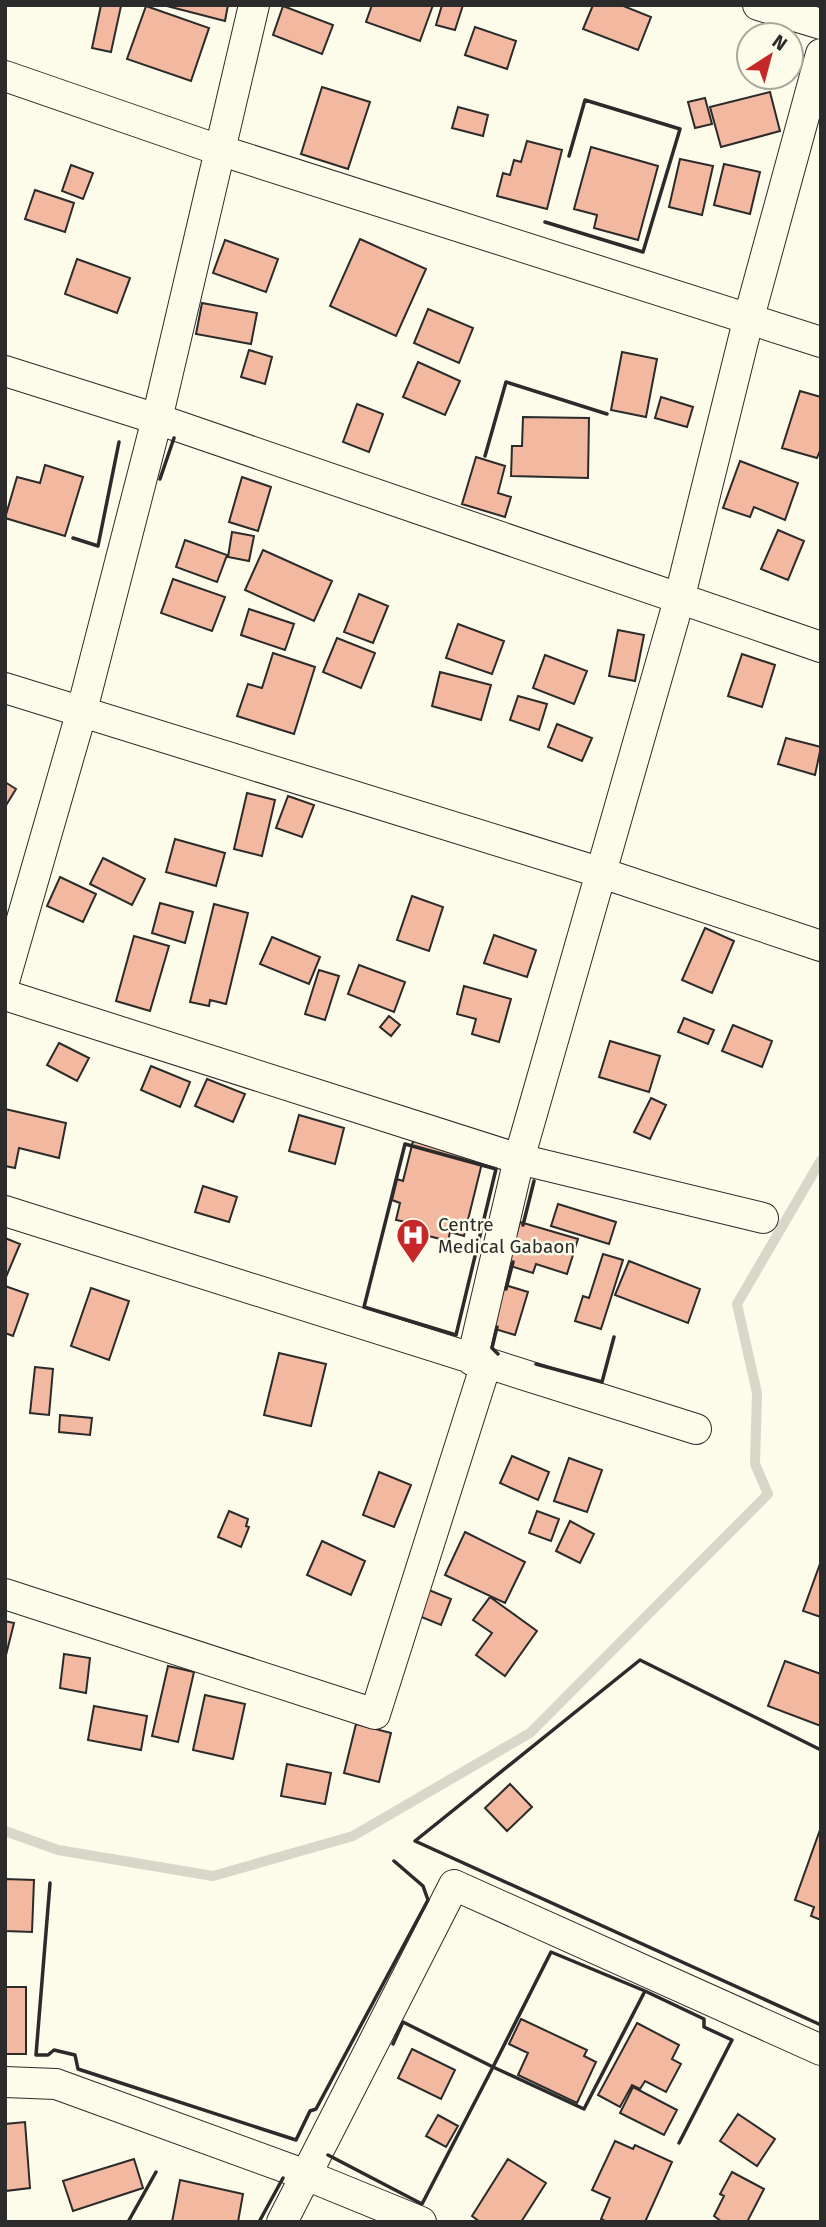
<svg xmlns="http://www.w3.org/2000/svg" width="826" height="2227" font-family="'Fira Sans',sans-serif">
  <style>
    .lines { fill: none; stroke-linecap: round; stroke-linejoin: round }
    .stream { stroke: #d8d7c9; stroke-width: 10 }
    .building { fill: #f2b8a0; stroke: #2b2b2b; stroke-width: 2 }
    .street-casing { stroke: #2b2b2b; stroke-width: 32 }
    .street { stroke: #fdfbea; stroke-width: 30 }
    .wall { stroke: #2b2b2b; stroke-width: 3.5 }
    .labels { text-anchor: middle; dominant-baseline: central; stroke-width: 5; stroke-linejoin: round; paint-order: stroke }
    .poi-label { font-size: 19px; fill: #2b2b2b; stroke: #fdfbea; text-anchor: start }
  </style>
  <rect width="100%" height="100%" fill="#fdfbea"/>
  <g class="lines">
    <path class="stream" d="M5 1831 58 1850 213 1876 353 1836 530 1733 768 1494 755 1464 757 1393 737 1304 821 1160"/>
  </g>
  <path class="building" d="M101 5 121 6 111 52 92 48Z
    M163 5H228L225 21Z
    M372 5H433L420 41 366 22Z
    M442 5H463L455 30 436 25Z
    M593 5H621L651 17 638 50 583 29Z
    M146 6 209 28 191 81 127 59Z
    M283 6 333 25 322 54 273 35Z
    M475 27 516 41 507 69 465 55Z
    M322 87 370 102 348 169 301 154Z
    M770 92 780 131 721 147 710 107Z
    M705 98 712 124 695 128 688 102Z
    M458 107 488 115 483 136 452 128Z
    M527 141 562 150 547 209 497 196 503 173 510 175 514 160 521 162Z
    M591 147 658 166 638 240 594 228 597 215 574 209Z
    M680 159 713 166 702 215 669 207Z
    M724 164 760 172 750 214 714 205Z
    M71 165 93 173 83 199 62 191Z
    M35 190 74 203 65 232 25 219Z
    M360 239 426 269 396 336 330 306Z
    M225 240 278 259 266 292 213 273Z
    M77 259 130 278 117 313 65 294Z
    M202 303 257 313 251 344 196 334Z
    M428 309 473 328 459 363 414 343Z
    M249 350 272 357 265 384 241 377Z
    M622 352 657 359 646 417 611 410Z
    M418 362 460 381 445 415 403 397Z
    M800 391 821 397V448L817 458 782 448Z
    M661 397 693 407 687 427 655 418Z
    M357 404 383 414 369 452 343 442Z
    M523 417 589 418 588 478 511 476 512 446H522Z
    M476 457 505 466 498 493 511 497 505 517 462 504Z
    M740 461 798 483 785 520 754 507 750 517 723 508Z
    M45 465 83 477 65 536 5 518 17 477 40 483Z
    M242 477 271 487 258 531 229 522Z
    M778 530 804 541 788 580 761 569Z
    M232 532 254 536 249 561 228 557Z
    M185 540 227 555 217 582 176 567Z
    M263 550 332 581 314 621 245 590Z
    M173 579 225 597 212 631 161 613Z
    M359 594 388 606 373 643 344 632Z
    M249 609 294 624 285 650 241 635Z
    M458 624 504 641 492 674 446 658Z
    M618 630 644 635 635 681 609 676Z
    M337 638 375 653 361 688 323 672Z
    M273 653 315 667 294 734 237 716 248 684 262 688Z
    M742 654 775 665 762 707 728 696Z
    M545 655 587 671 574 704 533 688Z
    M440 672 491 685 481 720 432 706Z
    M518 696 547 704 539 730 510 720Z
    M557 724 592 738 582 761 548 747Z
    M786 738 821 747 815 775 778 764Z
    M5 782 16 789 5 807Z
    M247 793 275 800 262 856 234 849Z
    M288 796 314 805 302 837 276 828Z
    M175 839 225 853 216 886 166 872Z
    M103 858 145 879 132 905 90 884Z
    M60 877 96 894 83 922 47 906Z
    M412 896 443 907 429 951 397 940Z
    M160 903 193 912 185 943 152 933Z
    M214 904 248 913 226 1004 210 1000 209 1006 190 1002Z
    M705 928 734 941 712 993 682 980Z
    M494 935 536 950 527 977 484 963Z
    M134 936 169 946 150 1011 116 1001Z
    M272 937 320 957 309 984 260 964Z
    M359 965 405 982 394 1012 348 994Z
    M319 970 339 976 325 1020 305 1014Z
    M464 986 511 999 499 1042 472 1034 476 1019 457 1014Z
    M389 1016 400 1025 391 1036 380 1027Z
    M684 1018 714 1030 708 1044 678 1032Z
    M733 1025 772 1041 762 1067 722 1051Z
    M610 1041 660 1056 649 1092 599 1077Z
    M59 1043 89 1058 77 1081 47 1065Z
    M151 1066 190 1082 180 1107 141 1090Z
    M207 1079 245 1094 233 1122 195 1106Z
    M651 1098 666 1105 650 1139 634 1132Z
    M5 1109 66 1123 59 1158 19 1148 15 1168 5 1166Z
    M299 1115 344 1128 335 1164 289 1151Z
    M413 1141 483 1159 464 1236 450 1232 448 1241 409 1231 411 1223 396 1220 400 1203 392 1200 397 1179 403 1181Z
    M203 1186 237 1197 229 1222 195 1212Z
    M558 1204 616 1222 609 1244 551 1226Z
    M520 1222 578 1239 567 1274 536 1264 533 1273 507 1265Z
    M5 1238 20 1244 6 1277H5Z
    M603 1254 623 1260 601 1329 575 1321 583 1296 589 1298Z
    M629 1261 700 1289 688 1323 615 1295Z
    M505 1285 528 1292 515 1335 492 1328Z
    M5 1286 28 1294 13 1336 5 1333Z
    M91 1288 129 1301 109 1360 71 1346Z
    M279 1353 326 1364 311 1426 264 1415Z
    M35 1367 53 1369 49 1415 30 1413Z
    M60 1415 92 1418 90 1435 59 1432Z
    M512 1456 549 1472 538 1500 500 1483Z
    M569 1458 602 1470 587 1512 554 1501Z
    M379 1472 411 1485 394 1527 363 1515Z
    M229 1511 248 1519 246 1526 249 1527 241 1547 218 1537Z
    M537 1511 559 1519 551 1541 529 1533Z
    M570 1521 594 1534 580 1563 556 1551Z
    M465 1532 525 1562 505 1603 445 1575Z
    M322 1541 365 1561 351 1595 307 1575Z
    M821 1561V1617L803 1611Z
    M424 1588 451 1599 441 1625 414 1614Z
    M490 1597 537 1631 505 1676 476 1655 492 1633 473 1620Z
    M5 1621 14 1623 6 1655H5Z
    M64 1654 90 1658 86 1693 60 1688Z
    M785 1661 821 1674V1726L768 1706Z
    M168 1666 194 1672 178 1742 152 1736Z
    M205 1695 245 1704 233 1759 193 1750Z
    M94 1706 147 1716 141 1750 88 1740Z
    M356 1724 391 1733 379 1782 344 1773Z
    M287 1764 331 1773 325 1804 281 1796Z
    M510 1784 532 1807 507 1831 485 1808Z
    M821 1827V1920L811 1916 814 1907 795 1900Z
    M5 1879 34 1880 32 1932 5 1931Z
    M5 1987H26V2054H5Z
    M521 2019 587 2050 584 2056 596 2062 577 2103 518 2075 528 2053 509 2044Z
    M637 2023 679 2045 672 2059 681 2064 666 2092 645 2081 640 2089 632 2085 620 2107 598 2095Z
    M412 2049 455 2070 441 2099 398 2078Z
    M633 2087 677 2110 664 2135 620 2113Z
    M738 2114 775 2139 757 2166 720 2141Z
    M438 2115 458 2126 446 2147 426 2136Z
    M25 2122 30 2188 5 2191V2124Z
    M615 2141 633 2149 635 2145 672 2162 645 2222H607L601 2219 610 2198 592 2190Z
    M134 2159 143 2188 73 2211 63 2181Z
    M508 2159 546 2183 521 2222H480L472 2216Z
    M732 2172 764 2189 747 2222H722L714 2216 724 2196 720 2194Z
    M180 2180 243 2194 238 2222H172Z"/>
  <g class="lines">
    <defs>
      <path id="street" d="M758 5 821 24
        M5 76 219 150 821 342
        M5 371 157 419 821 647
        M5 688 602 873 821 946
        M5 978 81 714 157 419 254 5
        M5 995 519 1159 763 1218
        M5 1211 696 1429
        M472 1360 519 1159 679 600 748 321 821 54
        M5 1594 375 1714 486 1364
        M5 2082 56 2084 306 2175 421 2222
        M282 2222 454 1885 821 2050"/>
    </defs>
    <use href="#street" class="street-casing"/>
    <use href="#street" class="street"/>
    <path class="wall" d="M545 222 643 252 680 129 585 100 569 156
      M485 456 506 382 607 414
      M160 479 174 438
      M73 538 98 546 119 442
      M405 1144 496 1169 456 1335 364 1307Z
      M523 1225 534 1181
      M506 1289 513 1262
      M497 1327 492 1348 498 1354
      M536 1364 602 1382 614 1337
      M821 1750 640 1660 415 1841 821 2025
      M50 1883 36 2055H48L54 2050 75 2055 78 2069 296 2140 310 2111 316 2109 428 1900 423 1886 394 1861
      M551 1952 645 1991 584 2109 493 2067Z
      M645 1991 704 2019V2027L732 2040 679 2143
      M328 2155 422 2204 493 2067 403 2022 393 2044
      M128 2222 156 2172
      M259 2222 283 2178"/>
  </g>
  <defs>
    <symbol id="hospital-pin" viewBox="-11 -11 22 30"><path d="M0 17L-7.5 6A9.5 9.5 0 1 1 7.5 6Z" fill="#c62828" stroke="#fdfbea"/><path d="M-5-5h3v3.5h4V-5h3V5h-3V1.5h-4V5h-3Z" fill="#fff"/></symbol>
  </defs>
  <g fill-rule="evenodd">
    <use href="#hospital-pin" x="394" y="1216" width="38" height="52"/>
  </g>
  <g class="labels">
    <g class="poi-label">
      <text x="438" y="1224">Centre<tspan x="438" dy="22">Medical Gabaon</tspan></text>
    </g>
  </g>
  <rect width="826" height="2227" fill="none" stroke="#2b2b2b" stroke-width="14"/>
  <g transform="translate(770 56) rotate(36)"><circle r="33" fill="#fdfbea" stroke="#a9a89e" stroke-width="2"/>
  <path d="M0-5L12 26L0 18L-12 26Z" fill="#c62828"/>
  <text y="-10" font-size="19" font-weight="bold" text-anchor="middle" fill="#2b2b2b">N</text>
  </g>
</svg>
